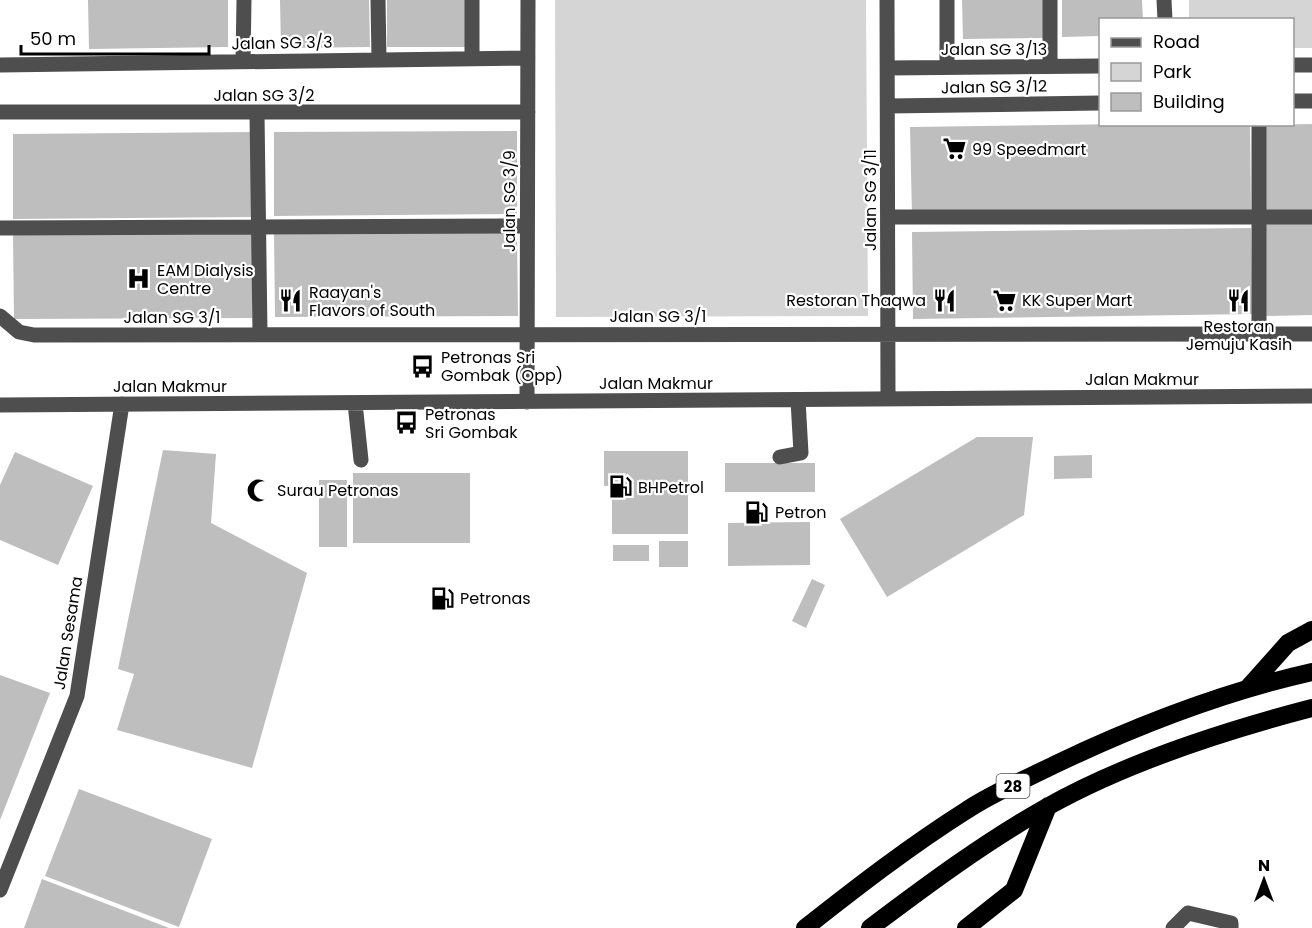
<svg xmlns="http://www.w3.org/2000/svg" width="1312" height="928" font-family="Poppins,sans-serif">
  <style>
    .green { fill: #d5d5d5 }
    .building { fill: #bebebe }
    .lines { fill: none; stroke-linecap: round; stroke-linejoin: round }
    .minor { stroke: #4e4e4e; stroke-width: 15 }
    .highway { stroke: #000; stroke-width: 18 }
    .labels { text-anchor: middle; dominant-baseline: central; stroke-width: 4.5; stroke-linejoin: round; paint-order: stroke }
    .shield { fill: #fff; stroke: #4c4c4c; stroke-width: 1.5 }
    .shield-label { font-size: 15px; font-weight: bold; fill: #000 }
    .street-label { font-size: 16px; fill: #000; stroke: #fff }
    .poi-label { font-size: 16px; fill: #000; stroke: #fff; text-anchor: start }
  </style>
  <rect width="100%" height="100%" fill="#fff"/>
  <path class="green" d="M555 0H866L868 316 556 317Z
    M1189 0H1312V48H1293L1292 20 1189 19Z"/>
  <path class="building" d="M88 0H228V47L89 49Z
    M280 0H369L370 47 281 48Z
    M387 0H465L466 47H387Z
    M962 0H1043L1044 38 963 39Z
    M1062 0H1142L1143 20H1100V36L1062 37Z
    M1126 124H1250L1251 211 912 215 910 127Z
    M1312 124V211L1264 212 1262 125Z
    M517 131V214L274 216V132Z
    M252 132V217L13 219V134Z
    M1264 224H1312V315L1265 316Z
    M1251 228 1252 314 913 319 912 232Z
    M517 232 518 316 275 317 274 233Z
    M252 233V318L14 319 13 235Z
    M977 437H1033L1024 515 887 597 840 519Z
    M163 450 216 454 211 523 307 573 252 768 117 730 134 674 118 669Z
    M604 451H688V534H612V486H604Z
    M15 452 93 486 58 565 0 540V485Z
    M1092 455V478L1054 479V456Z
    M725 463H815V492H725Z
    M353 473H470V543H353Z
    M319 480H347V547H319Z
    M810 522V565L728 566V523Z
    M659 541H688V567H659Z
    M613 545H649V561H613Z
    M812 579 825 585 806 628 792 621Z
    M0 675 50 693 0 820Z
    M79 789 212 839 179 927 45 876Z
    M42 879 169 928H24Z"/>
  <g class="lines">
    <path class="minor" d="M378 0 379 59
      M472 0V58
      M887 0 888 399
      M947 0V67
      M1050 0V66
      M1164 0 1165 20
      M243 61 244 0
      M0 65 528 58
      M1292 65H1312
      M888 68 1100 66
      M1292 101H1312
      M888 106 1100 103
      M0 112H528
      M257 113 260 334
      M888 217H1312
      M0 228 527 226
      M0 316 19 332 34 335 1312 334
      M1259 334V124
      M527 402 528 0
      M355 403 361 460
      M0 405 1312 396
      M780 457 801 453 798 400
      M0 890 77 696 122 404
      M1173 928 1188 913 1231 923V928"/>
    <path class="highway" d="M1247 689 1288 643 1312 630
      M805 928C857 887 910 846 967 810 994 792 1026 779 1056 764 1138 725 1223 692 1312 672
      M870 928C927 885 985 842 1047 807 1127 762 1224 731 1312 708
      M966 928 1014 890 1048 806"/>
  </g>
  <defs>
    <symbol id="supermarket-bare" viewBox="-9 -9 18 18"><path d="M-6-5.5h2.5l.6 2H6L4.5 2H-2.5L-4.4-4H-6ZM-1.5 3.2a1.3 1.3 0 1 0 .1 0ZM3 3.2a1.3 1.3 0 1 0 .1 0Z" fill="#000" stroke="#fff" stroke-width="2.5" paint-order="stroke"/></symbol>
    <symbol id="hospital-bare" viewBox="-9 -9 18 18"><path d="M-5-5h3v3.5h4V-5h3V5h-3V1.5h-4V5h-3Z" fill="#000" stroke="#fff" stroke-width="2.5" paint-order="stroke"/></symbol>
    <symbol id="restaurant-bare" viewBox="-9 -9 18 18"><path d="M-5-6h1v4h1v-4h1v4h1v-4h1v5L-1.5 .5V6h-2V.5L-5-1ZM5-6V6H3V1.5H1.5Q1.5-4 5-6Z" fill="#000" stroke="#fff" stroke-width="2.5" paint-order="stroke"/></symbol>
    <symbol id="bus-bare" viewBox="-9 -9 18 18"><path d="M-5-6H5V4H4V6H2V4H-2V6H-4V4H-5ZM-3.5-4V0h7V-4ZM-3.5 1.2v1.5H-2V1.2ZM2 1.2v1.5H3.5V1.2Z" fill="#000" stroke="#fff" stroke-width="2.5" paint-order="stroke"/></symbol>
    <symbol id="fuel-bare" viewBox="-9 -9 18 18"><path d="M-5.5-6h7V0h2V4h1.3V-2.5L3-4.5l.8-.8L6-3V5H2.5V1h-1V6h-7ZM-4.2-4.7v3.2H.2V-4.7Z" fill="#000" stroke="#fff" stroke-width="2.5" paint-order="stroke"/></symbol>
    <symbol id="mosque-bare" viewBox="-9 -9 18 18"><path d="M3.5-4.9A6 6 0 1 0 3.5 4.9A5 5 0 1 1 3.5-4.9Z" fill="#000" stroke="#fff" stroke-width="2.5" paint-order="stroke"/></symbol>
  </defs>
  <g fill-rule="evenodd">
    <use href="#supermarket-bare" x="938" y="132" width="33" height="33"/>
    <use href="#hospital-bare" x="122" y="262" width="33" height="33"/>
    <use href="#restaurant-bare" x="928" y="284" width="33" height="33"/>
    <use href="#supermarket-bare" x="988" y="284" width="33" height="33"/>
    <use href="#restaurant-bare" x="274" y="284" width="33" height="33"/>
    <use href="#restaurant-bare" x="1222" y="284" width="33" height="33"/>
    <use href="#bus-bare" x="406" y="350" width="33" height="33"/>
    <use href="#bus-bare" x="390" y="406" width="33" height="33"/>
    <use href="#fuel-bare" x="604" y="470" width="33" height="33"/>
    <use href="#mosque-bare" x="242" y="474" width="33" height="33"/>
    <use href="#fuel-bare" x="740" y="496" width="33" height="33"/>
    <use href="#fuel-bare" x="426" y="582" width="33" height="33"/>
  </g>
  <g class="labels">
    <rect class="shield" x="996.5" y="774" width="33" height="24" rx="4.5"/>
    <g class="shield-label">
      <text x="1013" y="786">28</text>
    </g>
    <g class="street-label">
      <text transform="translate(282 43) rotate(-1)">Jalan SG 3/3</text>
      <text x="994" y="49">Jalan SG 3/13</text>
      <text transform="translate(994 87) rotate(-1)">Jalan SG 3/12</text>
      <text x="264" y="95">Jalan SG 3/2</text>
      <text transform="translate(870 200) rotate(-90)">Jalan SG 3/11</text>
      <text transform="translate(509 201) rotate(-90)">Jalan SG 3/9</text>
      <text x="658" y="316">Jalan SG 3/1</text>
      <text x="172" y="317">Jalan SG 3/1</text>
      <text x="1142" y="379">Jalan Makmur</text>
      <text x="656" y="383">Jalan Makmur</text>
      <text x="170" y="386">Jalan Makmur</text>
      <text transform="translate(68 633) rotate(-81)">Jalan Sesama</text>
    </g>
    <g class="poi-label">
      <text x="972" y="149">99 Speedmart</text>
      <text x="157" y="270">EAM Dialysis<tspan x="157" dy="18">Centre</tspan></text>
      <text x="309" y="292">Raayan's<tspan x="309" dy="18">Flavors of South</tspan></text>
      <text x="926" y="300" text-anchor="end">Restoran Thaqwa</text>
      <text x="1022" y="300">KK Super Mart</text>
      <text x="1239" y="326" text-anchor="middle">Restoran<tspan x="1239" dy="18">Jemuju Kasih</tspan></text>
      <text x="441" y="357">Petronas Sri<tspan x="441" dy="18">Gombak (Opp)</tspan></text>
      <text x="425" y="414">Petronas<tspan x="425" dy="18">Sri Gombak</tspan></text>
      <text x="638" y="487">BHPetrol</text>
      <text x="277" y="490">Surau Petronas</text>
      <text x="775" y="512">Petron</text>
      <text x="460" y="598">Petronas</text>
    </g>
  </g>
  <rect x="1099" y="18" width="195" height="108" fill="#ffffff" stroke="#999999" stroke-width="1.5"/>
  <rect x="1111" y="38" width="30" height="9" fill="#4e4e4e" stroke="#999999" stroke-width="1.5"/>
  <text x="1153" y="48" font-size="18" fill="#000000">Road</text>
  <rect x="1111" y="63" width="30" height="18" fill="#d5d5d5" stroke="#999999" stroke-width="1.5"/>
  <text x="1153" y="78" font-size="18" fill="#000000">Park</text>
  <rect x="1111" y="93" width="30" height="18" fill="#bebebe" stroke="#999999" stroke-width="1.5"/>
  <text x="1153" y="108" font-size="18" fill="#000000">Building</text>
  <g transform="translate(1264 880)" stroke="#ffffff" stroke-width="4.5" paint-order="stroke">
  <path d="M0-4.5L10 22L0 15L-10 22Z" fill="#000000"/>
  <text y="-9" font-size="16" font-weight="bold" text-anchor="middle" fill="#000000">N</text>
  </g>
  <path d="M21 45v9h188v-9" fill="none" stroke="#000000" stroke-width="3"/>
  <text x="30" y="45" font-size="18" fill="#000000" stroke="#ffffff" stroke-width="4.5" paint-order="stroke">50 m</text>
</svg>
